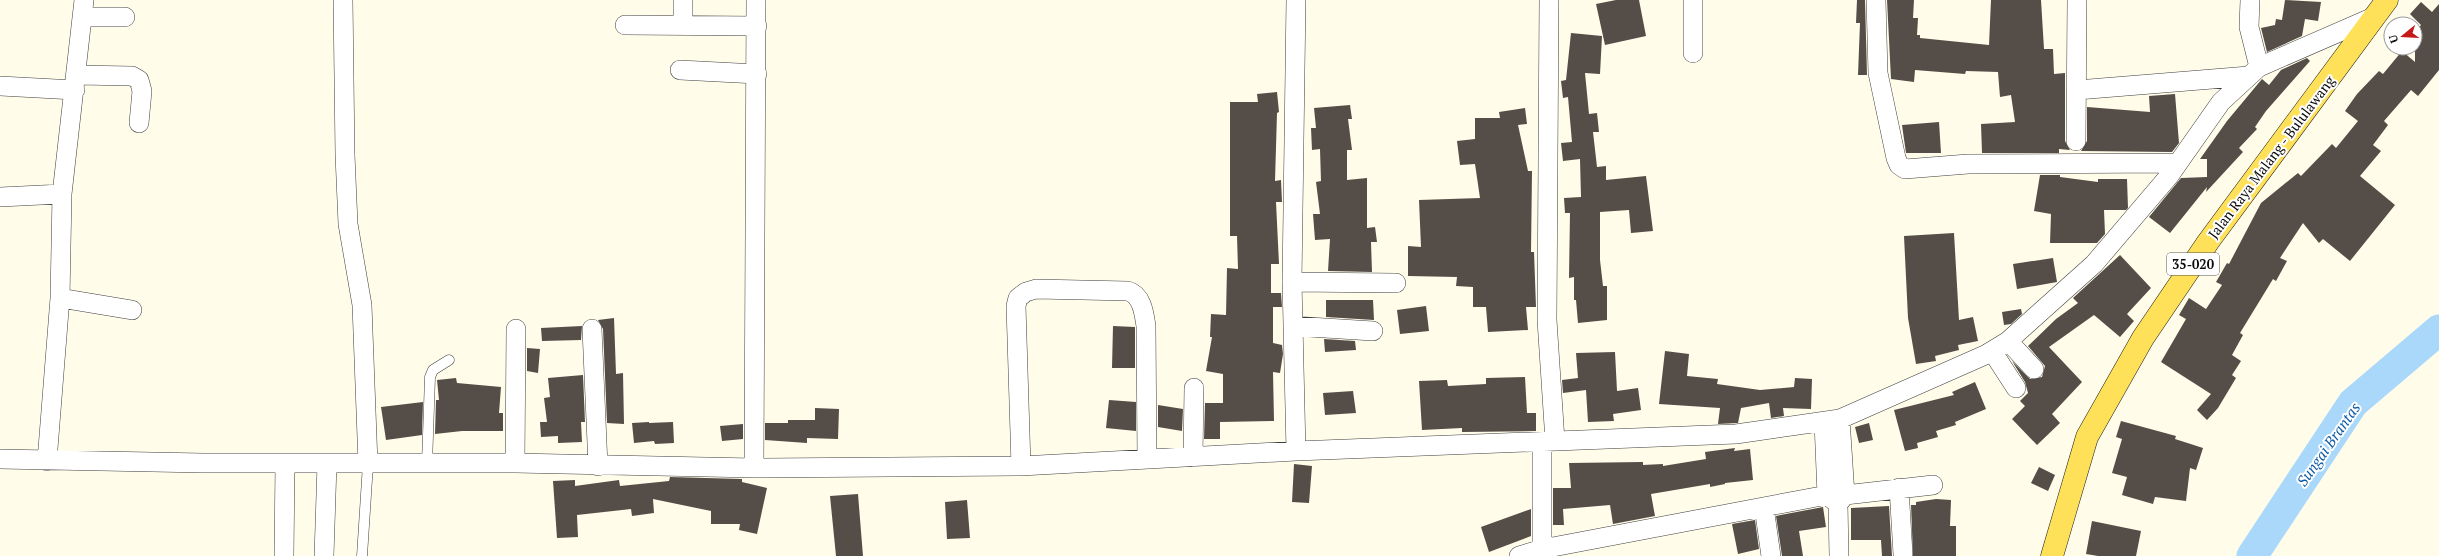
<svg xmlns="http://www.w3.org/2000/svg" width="2439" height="556" font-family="'PT Serif',serif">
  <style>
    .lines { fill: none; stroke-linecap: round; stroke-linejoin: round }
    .river { stroke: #a9d8fb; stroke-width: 31 }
    .building { fill: #554d47 }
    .service-casing { stroke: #3e3e3e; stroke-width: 11 }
    .minor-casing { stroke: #3e3e3e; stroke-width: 20 }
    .primary-casing { stroke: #1c1c1c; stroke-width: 23 }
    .service { stroke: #fff; stroke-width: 10 }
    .minor { stroke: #fff; stroke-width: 19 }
    .primary { stroke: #ffe059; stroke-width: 22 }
    .labels { text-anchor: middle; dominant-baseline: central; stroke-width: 4; stroke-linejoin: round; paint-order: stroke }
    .shield { fill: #fff; stroke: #545454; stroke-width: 1 }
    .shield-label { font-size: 13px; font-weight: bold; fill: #0b0b0b }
    .street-label { font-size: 14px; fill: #0b0b0b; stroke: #fff }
    .water-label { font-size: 15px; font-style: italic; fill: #0b5aa6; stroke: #fff }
  </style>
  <rect width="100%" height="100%" fill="#fffce9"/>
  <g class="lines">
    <path class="river" d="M2252 556 2353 403 2439 330"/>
  </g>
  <path class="building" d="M1616 0H1639L1646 36 1605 45 1596 4Z
    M1857 0H1865L1867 75H1858L1860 23H1856Z
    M1887 0H1914L1913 18H1918L1917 35H1920V38L1989 45 1991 0H2041L2044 49H2053L2054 74 2065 73V141L2070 150 2059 149V153H1982L1981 124 2015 122 2011 95 2000 97 1998 72 1966 71 1965 74 1915 70 1914 82 1891 79Z
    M2285 0 2321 2 2318 21 2305 19 2302 36 2267 52 2261 28 2275 25 2276 19 2282 20Z
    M2421 2 2432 12 2439 4V70L2418 96 2411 90 2384 121 2388 125 2373 145 2381 151 2360 176 2395 205 2350 261 2323 239 2319 243 2303 223 2280 258 2287 261 2276 281 2273 279 2240 333 2243 335 2232 355 2241 361 2232 375 2236 378 2218 408 2207 420 2197 410 2211 394 2161 362 2186 319 2179 315 2189 298 2206 309 2222 285 2216 282 2227 263 2229 264 2261 203 2298 173 2301 176 2332 144 2336 148 2358 121 2345 111 2357 94 2379 71 2383 74 2402 51 2415 62V32L2421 25 2410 14Z
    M1571 33 1602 36 1600 74 1585 73 1589 114 1597 113 1599 132H1593L1597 167 1606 166V180L1646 176 1653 231 1631 233 1629 210 1600 212V260L1603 286H1607V320L1578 323 1576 300H1574V277L1569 278 1570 213H1565L1564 198 1581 197 1580 159 1563 161 1561 143 1572 142 1568 97 1563 98 1561 81 1566 80Z
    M2307 58 2310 61 2266 111 2255 127 2257 129 2239 148 2243 152 2206 192 2207 187 2170 233 2149 217 2181 178 2207 177V159H2200L2227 121 2262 79 2269 85 2281 70Z
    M1277 92 1279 112 1277 113 1275 181 1281 180 1282 202H1276L1279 264H1271V293H1281L1282 307H1273V343L1282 345 1283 354 1280 373 1273 372 1274 421 1220 422V439H1204L1205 403H1223V374L1206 371 1212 337H1210L1211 314 1226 315 1227 268 1238 269 1237 236H1230V102H1258L1257 94Z
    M2175 94 2179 143 2172 152 2081 151 2087 141V107L2150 112 2149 96Z
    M1350 105 1352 119H1348L1352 150H1347V180L1367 178V228L1375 227 1377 242H1371L1372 272 1328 271 1330 239 1315 240 1313 214H1320L1316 182 1321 181 1320 149 1312 150 1311 128H1316L1314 108Z
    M1525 108 1527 124 1518 125 1528 171H1532L1531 252H1534L1536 307H1526L1528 330 1488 332 1486 307H1473V287L1456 286 1457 277 1408 276V246L1421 247 1419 200 1480 198 1475 164 1460 165 1457 141 1475 139V118H1500L1499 112Z
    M1939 122 1941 153H1906L1902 125Z
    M2040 175H2060V177L2098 182V179H2127L2128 208 2126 210H2104L2105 234 2097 243H2050L2051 214 2034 211Z
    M1954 233 1959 320 1973 317 1978 341 1958 345 1959 350 1935 356 1936 361 1916 364 1908 318 1904 236Z
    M2120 255 2151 288 2127 314 2134 321 2120 337 2094 315 2049 347 2082 382 2052 414 2060 423 2037 445 2012 419 2025 406 2020 401 2028 393 2025 382 2012 361 2030 379 2042 377 2045 366 2028 346 2056 319 2078 303 2073 298Z
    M2053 258 2057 282 2017 289 2013 264Z
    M1326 300H1373L1374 320 1326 317Z
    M1426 306 1429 331 1400 334 1397 310Z
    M2021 309 2022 314 2011 324 2004 325 2002 312Z
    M614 318 616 374 623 373 624 424 607 423 603 329 598 320Z
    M582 326 581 340 542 341 541 328Z
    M1113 326 1135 327V368H1112Z
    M1324 339 1355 341 1356 350 1325 352Z
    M527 348 540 349 538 373 527 371Z
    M1665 351 1689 354 1687 376 1718 379 1717 384 1760 390 1794 387 1795 378 1812 379 1811 409 1783 408 1784 416 1771 418 1769 403 1741 408 1738 423 1718 424 1720 408 1659 404Z
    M1615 352 1617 391 1638 388 1641 410 1613 414 1614 421 1588 422 1586 390 1563 393 1562 380 1578 378 1576 353Z
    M583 375 585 422H581L582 442 558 443V436L541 437 540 422H547L544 398 550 397 548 378Z
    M1525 377 1527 413H1536V431L1462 432V428L1422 430 1419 381 1447 380 1448 386 1486 384V378Z
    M456 378 457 383 501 387 499 413H503V431H462L435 434 436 400H439L437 380Z
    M1975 382 1986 409 1955 422 1956 425 1936 431 1938 437 1917 443 1918 448 1905 451 1894 410 1954 395 1952 392Z
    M1353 391 1356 413 1325 415 1323 393Z
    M1109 400 1136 402V431L1106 428Z
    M423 402 422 435 386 440 381 407Z
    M1158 405 1183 409 1182 431 1158 427Z
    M815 408 839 409 838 439 807 438V443L765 440V423H788V420H815Z
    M2121 421 2176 436 2175 439 2203 448 2196 470 2190 468 2186 501 2155 497 2153 504 2122 495 2127 477 2112 473 2122 439 2116 437Z
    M649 422V423L673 422 674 443 655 444 654 441 634 443 632 423Z
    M1869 423 1873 440 1859 443 1855 427Z
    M743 424V439L722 441 720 426Z
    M1735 448 1734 451 1750 449 1753 480 1725 483V484L1710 487V484L1651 494 1655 516 1613 524 1610 505 1563 509 1564 525H1553V488H1571L1569 463 1643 462V465L1663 464V466L1706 459 1705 452Z
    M1294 464 1312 466 1309 503 1292 502Z
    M2039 467 2055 475 2048 491 2031 483Z
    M670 477 742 479V482L767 488 757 534 739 530 740 524H711V511L653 499 654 513 632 516 631 509 577 515 578 537 557 538 553 481 575 480V486L619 480 620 486 669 481Z
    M858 494 863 556H836L830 496Z
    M1936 499 1951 500 1950 526H1956V556H1913L1911 505H1916V502Z
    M967 500 970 538 947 539 945 502Z
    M1889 506 1892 556H1882L1881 540H1851V508Z
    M1823 507 1826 527 1799 531 1803 556H1782L1776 516Z
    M1531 509V536L1489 552 1481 527Z
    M1755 520 1759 549 1738 554 1732 524Z
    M2092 521 2141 531 2136 556H2098L2086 554Z"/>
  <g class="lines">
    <defs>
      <path id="service" d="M427 464 430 377 433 370 449 360
        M362 556 368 464"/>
      <path id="minor" d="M343 0 345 155 348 224 362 305 368 464
        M1549 0 1547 320 1555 441
        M1693 0V53
        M1876 0 1878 73 1896 158 1899 165 1905 169 1968 164 2178 163
        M2250 0 2249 27 2259 67
        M82 17H125
        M625 25 757 26
        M683 25V0
        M680 70 757 74
        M77 75 132 76 139 80 142 91 139 123
        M0 86 75 90
        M2077 90 2249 76
        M2076 141 2077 0
        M0 197 62 194
        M1292 282 1396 283
        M60 298 132 310
        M1293 326 1373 331
        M592 329 598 466
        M2008 341 2034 369
        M1992 351 2016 388
        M1824 422 1827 495 1837 503
        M1296 451 1292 282 1296 0
        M1193 457 1194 388
        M0 459 203 463H515L754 468 1021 466 1296 451 1736 434 1840 419 1985 355 2008 341 2094 264 2169 176 2221 102 2259 67 2376 16
        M47 461 60 298 62 194 84 0
        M515 463 516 329
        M1021 466 1016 306 1018 298 1026 292 1036 289 1128 291C1142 295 1144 313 1146 326L1147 459
        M754 468 756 0
        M1899 488 1903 554
        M1764 507 1771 556
        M1542 549V442
        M284 556 285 464
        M324 556 327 464
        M1519 556 1542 549 1827 495H1845L1933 485
        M1839 556 1838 504 1845 495 1840 419"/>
      <path id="primary" d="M2052 556 2087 437 2143 338 2208 242 2387 0"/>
    </defs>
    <use href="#service" class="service-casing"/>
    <use href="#minor" class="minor-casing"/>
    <use href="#primary" class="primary-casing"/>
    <use href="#service" class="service"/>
    <use href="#minor" class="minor"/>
    <use href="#primary" class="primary"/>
  </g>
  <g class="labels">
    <rect class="shield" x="2167" y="253" width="52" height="22" rx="3"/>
    <g class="shield-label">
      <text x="2193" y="264">35-020</text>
    </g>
    <g class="street-label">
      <text transform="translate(2271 157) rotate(-53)">Jalan Raya Malang - Bululawang</text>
    </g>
    <g class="water-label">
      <text transform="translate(2328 444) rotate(-55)">Sungai Brantas</text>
    </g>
  </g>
  <g transform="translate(2403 36) rotate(252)"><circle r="19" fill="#ffffff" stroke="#9d9d9d"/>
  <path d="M0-3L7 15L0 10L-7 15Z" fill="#c61a18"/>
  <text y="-6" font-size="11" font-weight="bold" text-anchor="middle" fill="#0b0b0b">U</text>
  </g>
</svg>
